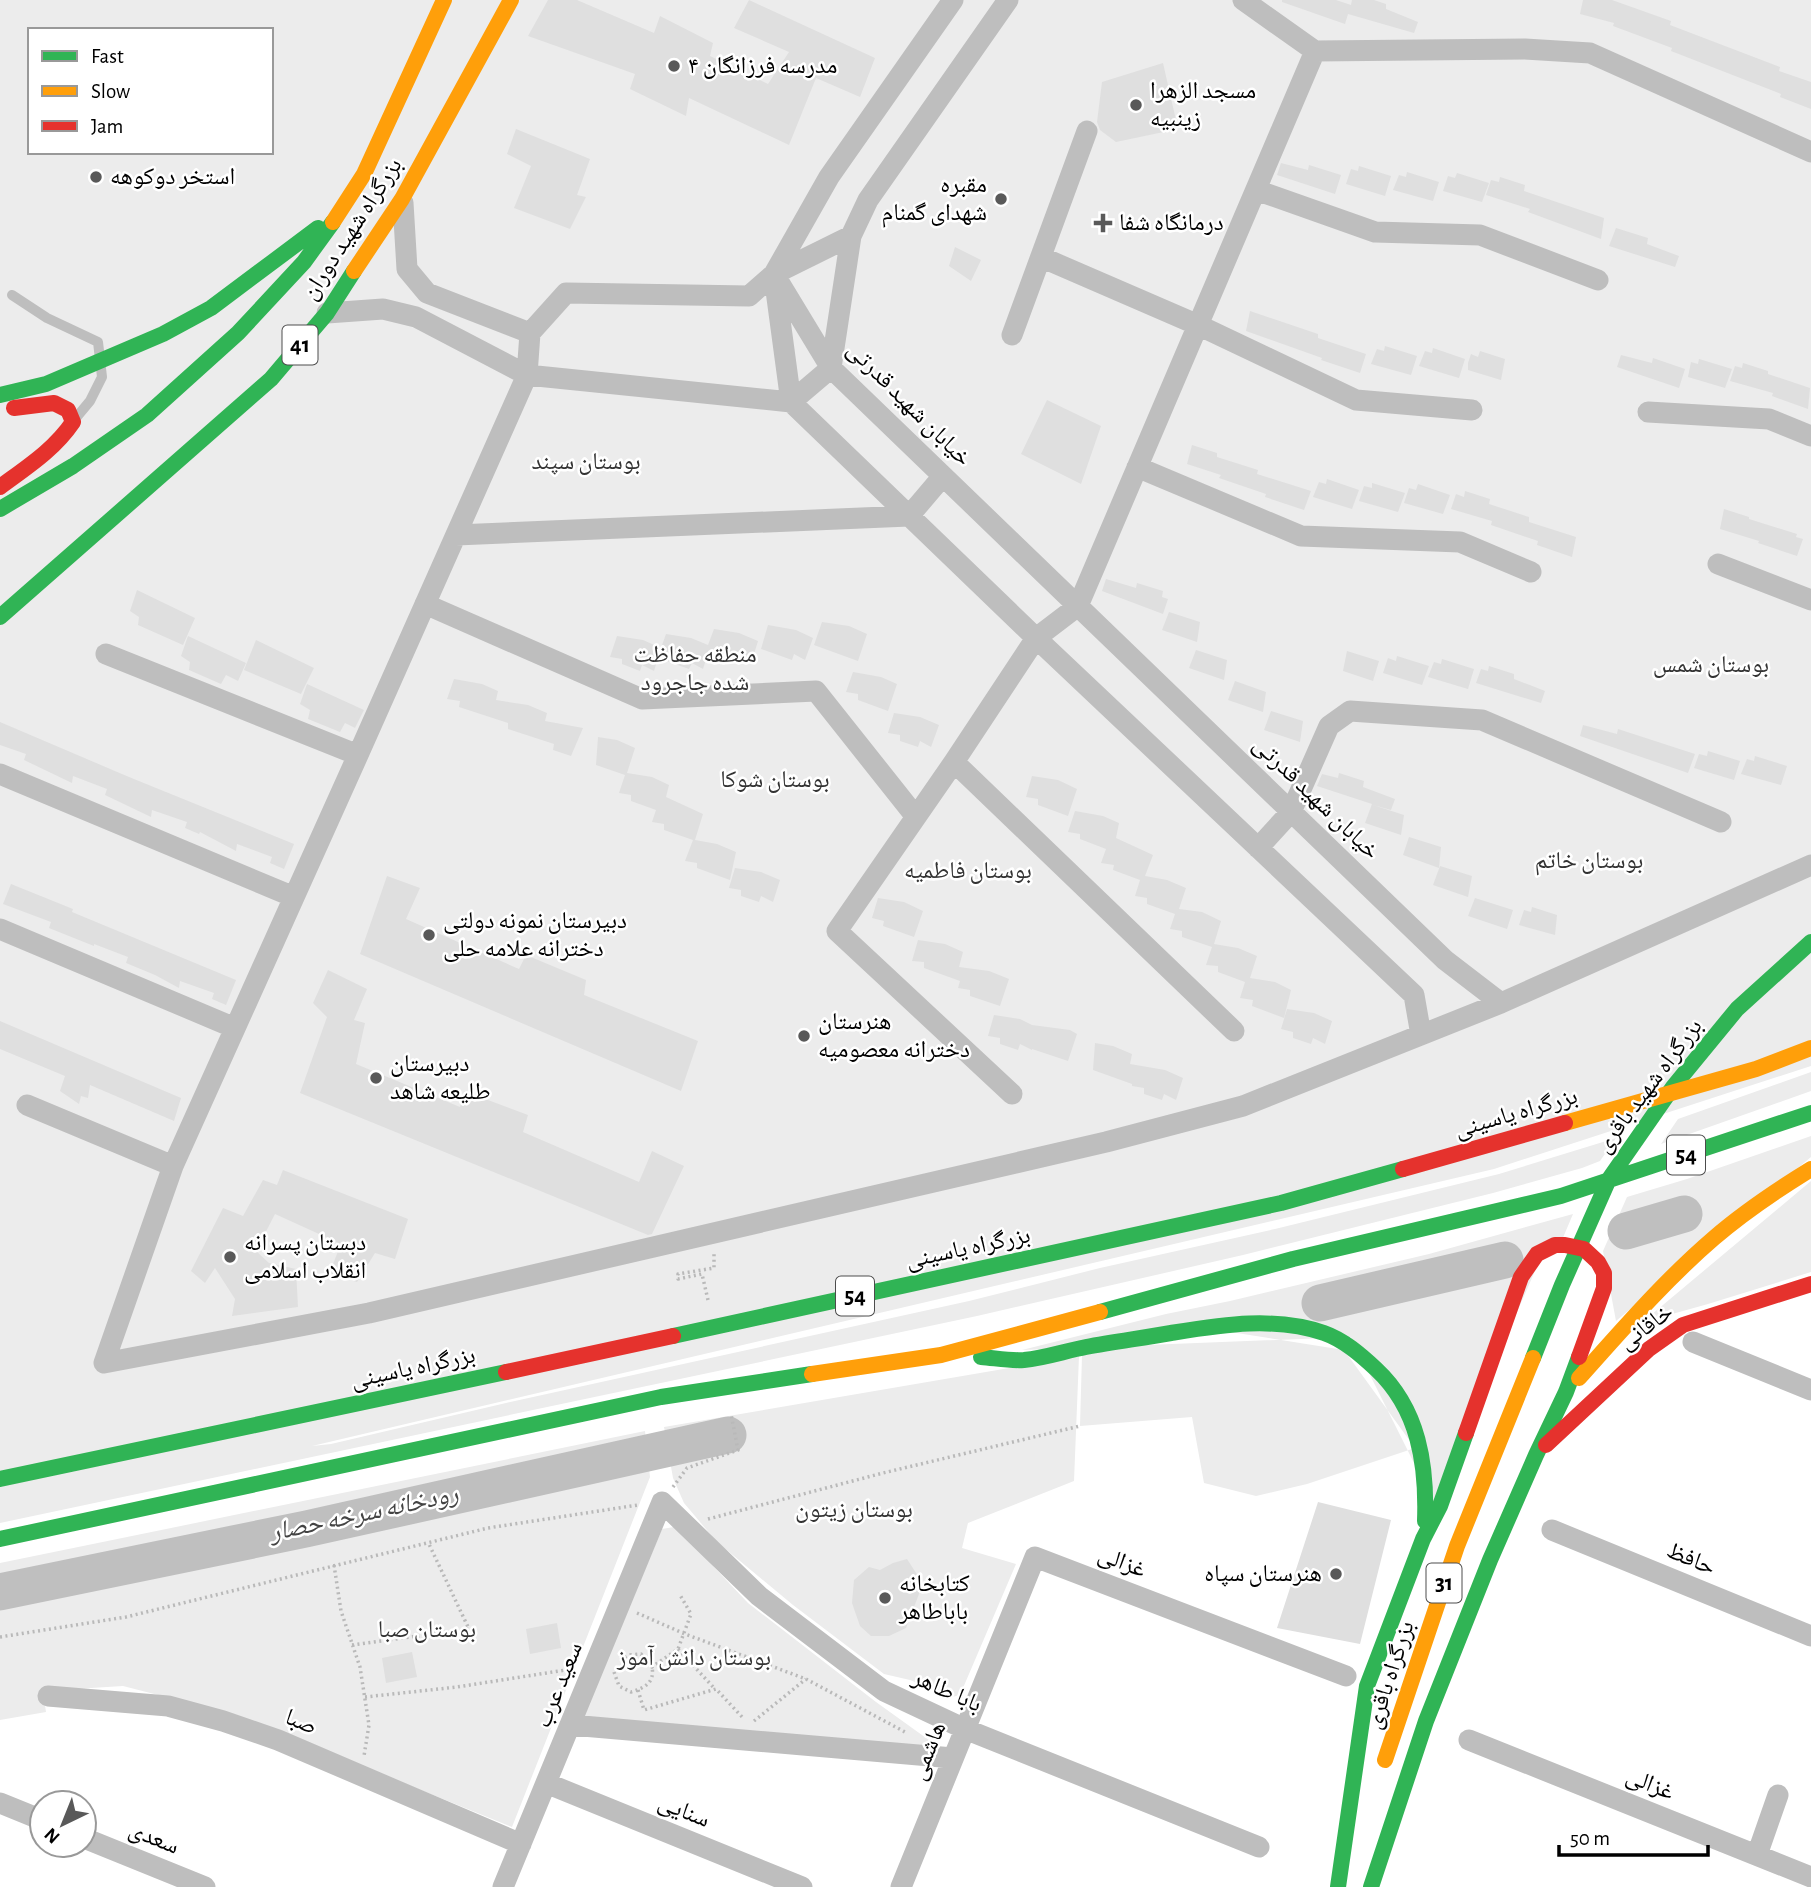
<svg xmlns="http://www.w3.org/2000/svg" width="1811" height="1887" font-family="'Alegreya Sans','Noto Naskh Arabic',sans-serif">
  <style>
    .green { fill: #ececec; fill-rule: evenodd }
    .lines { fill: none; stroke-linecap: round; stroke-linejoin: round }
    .river { stroke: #bfbfbf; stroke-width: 37 }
    .building { fill: #dfdfdf }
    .path { stroke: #b9b9b9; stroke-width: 3.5; stroke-dasharray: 2 3.5; stroke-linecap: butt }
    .lane { stroke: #bebebe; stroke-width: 10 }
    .street { stroke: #bebebe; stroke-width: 21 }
    .fast { stroke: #30b455; stroke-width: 16 }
    .slow { stroke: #ff9f0a; stroke-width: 16 }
    .jam { stroke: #e5322d; stroke-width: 16 }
    .poi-dot { fill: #595959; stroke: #fff; stroke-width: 2.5 }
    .labels { text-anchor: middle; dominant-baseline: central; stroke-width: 5; stroke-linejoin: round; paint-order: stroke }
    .shield { fill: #fff; stroke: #4c4c4c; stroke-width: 2 }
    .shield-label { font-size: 23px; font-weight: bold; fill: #000 }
    .poi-label { font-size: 24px; fill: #000; stroke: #fff; text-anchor: start }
    .street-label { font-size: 24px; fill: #000; stroke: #fff }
    .park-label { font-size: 24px; fill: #333; stroke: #fff }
    .water-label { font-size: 26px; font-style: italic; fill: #444; stroke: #fff }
  </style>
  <rect width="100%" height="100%" fill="#fff"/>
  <path class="green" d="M0 0H1811V1066L1494 1169 312 1446 331 1444 506 1403 969 1301 1100 1268 1275 1229 1499 1174 1616 1138 1600 1161 1582 1168 1493 1193 1243 1255 977 1316 0 1523ZM30 30H271V152H30Z
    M1811 1072V1091L1661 1144 1678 1119Z
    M1811 1136V1157L1616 1321 1603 1251 1627 1197 1687 1179Z
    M1811 1181V1272L1708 1304 1665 1316 1638 1340 1645 1320Z
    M1573 1214 1562 1240 1548 1241 1434 1503 1351 1337 1022 1350 1166 1314 1230 1301 1429 1254Z
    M1224 1331 1344 1350 1415 1448 1307 1484 1256 1496 1204 1483 1192 1417 1080 1426 1082 1355Z
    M1079 1356 1074 1481 968 1523 962 1548 1016 1564 960 1695 952 1697 910 1680 884 1674 793 1605 716 1541 684 1503 673 1478 664 1427Z
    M645 1431 650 1477 512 1827 236 1715 123 1686 43 1691 46 1712 0 1720V1563Z
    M686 1525 711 1564 748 1603 876 1702 947 1753 581 1722 662 1529Z"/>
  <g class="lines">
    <path class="river" d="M1626 1231 1684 1214
      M1320 1303 1505 1260
      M0 1592 306 1529 728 1435"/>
  </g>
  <path class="building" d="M548 0H577L654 33 660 16 713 43 710 56 768 84 789 52 734 28 749 0 875 58 860 97 816 78 789 145 689 98 686 116 630 89 635 74 528 36Z
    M1282 0H1336L1351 5 1352 0H1374L1386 4V9L1418 22 1414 33 1348 14 1345 24 1282 2Z
    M1583 0H1612L1671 21 1670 25 1780 67 1779 71 1811 82V109L1780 97 1781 94 1671 51 1672 48 1613 26 1614 23 1580 14Z
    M1163 63 1178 129 1116 142 1100 130 1097 122 1102 82Z
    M516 129 590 159 577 195 586 197 570 229 514 208 531 166 507 154Z
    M1281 163 1308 170 1309 165 1341 175 1335 194 1277 175Z
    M1359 166 1391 176 1385 196 1346 184 1351 169 1358 171Z
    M1407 172 1439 182 1433 201 1393 190 1399 175 1406 177Z
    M1457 173 1489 183 1482 202 1443 191 1448 176 1455 178Z
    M1500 177 1525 185 1524 191 1604 218 1601 239 1528 212 1530 209 1486 195 1491 180 1499 182Z
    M1616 228 1648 238 1647 244 1679 256 1675 267 1609 246Z
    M955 247 981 260 971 281 949 266Z
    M1250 311 1318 334V338L1366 354 1360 373 1321 360 1322 358 1246 331Z
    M1385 346 1417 356 1411 375 1371 364 1377 349 1384 351Z
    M1433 348 1465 359 1459 378 1419 366 1425 351 1432 353Z
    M1480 351 1505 359 1501 380 1468 370V363L1471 354 1478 357Z
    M1621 355 1652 363 1653 358 1685 369 1679 388 1617 367Z
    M1699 359 1732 369 1725 388 1688 377 1691 362 1698 364Z
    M1743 363 1768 371V374L1810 388 1808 409 1772 396 1773 393 1730 381 1735 366 1742 368Z
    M1047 400 1101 426 1081 484 1021 454Z
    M1192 445 1217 453V457L1258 470 1257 474 1311 491 1304 510 1265 497 1266 494 1219 478 1221 475 1187 464Z
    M1327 479 1359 490 1352 509 1313 497 1319 482 1326 484Z
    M1372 483 1405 493 1398 512 1359 501 1364 486 1372 488Z
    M1418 484 1450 495 1443 514 1404 503 1409 488 1416 490Z
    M1465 491 1490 499 1489 504 1529 517V522L1576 537 1572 557 1537 545 1538 541 1491 525 1492 521 1451 509 1456 494 1464 497Z
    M1724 509 1749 517V519L1797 534 1796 537 1803 539 1797 556 1758 543 1759 541 1720 529Z
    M1106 579 1136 588 1137 583 1163 591 1162 597 1168 599 1163 614 1102 591Z
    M137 590 195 618 183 645 138 625 139 617 130 611Z
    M1169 612 1200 622 1197 642 1162 630Z
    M822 622 849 626 867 634 858 661 814 645Z
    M768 625 796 630 813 638 805 660 794 654 792 660 761 649Z
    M714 629 739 633 758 641 751 664 740 658 737 664 708 653 703 669 692 663 689 669 658 658 654 671 642 665 640 671 622 664V659L610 657 617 636 643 640 661 648 666 634 691 638 708 645Z
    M188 636 246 663 238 681 226 675 221 684 189 670 190 662 181 656Z
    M256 640 314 668 301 694 244 670Z
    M1196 650 1227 660 1224 680 1189 668Z
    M1347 651 1379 661 1373 681 1343 671Z
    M1397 656 1429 666 1422 685 1383 673 1388 658 1396 661Z
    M1442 659 1474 669 1468 689 1428 677 1434 662 1441 664Z
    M1489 666 1514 674V679L1545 691 1541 703 1476 683 1481 669 1488 671Z
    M853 672 881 677 897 684 888 711 858 700V694L846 692Z
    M454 679 482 684 498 691 496 700 528 705 547 713 545 721 583 728 571 756 553 750 554 744 508 729V723L459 707 460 701 447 699Z
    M1235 681 1266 692 1263 712 1228 700Z
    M307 684 364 710 355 728 345 723 340 732 308 719 310 710 300 704Z
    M1271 711 1303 721 1300 742 1264 730Z
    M894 713 920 717 939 725 931 747 920 741 918 747 900 741V735L888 733Z
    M0 722 129 777 294 844 284 869 270 863 272 857 237 844 236 851 200 832 199 834 185 828 187 822 152 810 151 817 105 795 107 789 73 776 72 783 24 760 26 754 0 745Z
    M1583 725 1617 734 1618 729 1695 754 1688 773 1580 736Z
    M598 737 617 740 635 748 627 773 652 777 669 785 666 797 703 814 695 840 717 844 736 852 730 880 697 868V863L685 861 693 840 664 830V824L652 822 656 810 631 801V795L619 793 625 775 596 765Z
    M1708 751 1740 761 1734 780 1694 768 1699 754 1707 756Z
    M1755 756 1787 766 1781 785 1741 774 1747 759 1754 761Z
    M1339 773 1364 781 1363 787 1395 799 1391 810 1373 805 1404 815 1401 835 1365 823 1372 804 1317 786 1322 774 1338 778Z
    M1032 776 1058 780 1077 789 1068 816 1038 805V799L1026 797Z
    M1075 811 1103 816 1119 823 1116 838 1153 855 1145 876 1167 880 1186 888 1179 909 1202 912 1221 921 1214 944 1238 948 1257 956 1250 978 1275 982 1291 990 1284 1018 1252 1006 1253 1000 1240 998 1245 982 1218 972V966L1206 965 1212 947 1182 937V931L1170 929 1175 914 1147 904V898L1135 896 1140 880 1113 870 1114 865 1101 863 1106 849 1080 839V834L1068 832Z
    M1409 837 1441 847 1439 868 1403 855Z
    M1440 866 1472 876 1468 897 1433 885Z
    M735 868 761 872 780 880 773 902 761 896 759 902 741 896V890L729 888Z
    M387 876 420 888 406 919 519 969 526 955 586 980 584 995 698 1041 681 1091 360 954Z
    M11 884 73 909 72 912 236 980 226 1005 212 999 214 993 180 981 179 988 155 975 126 963 128 957 94 944V946L49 928 51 922 3 904Z
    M878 898 904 902 923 911 914 937 883 926 884 921 872 918Z
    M1475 898 1513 910 1507 929 1468 916Z
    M1532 907 1557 915 1555 935 1519 925 1524 910 1531 912Z
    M918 940 945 944 963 952 959 967 989 971 1009 979 1000 1006 970 996V990L958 988 960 981 924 968V962L912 961Z
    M328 970 367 989 354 1020 365 1023 356 1064 460 1107 464 1091 528 1115 523 1132 639 1182 652 1151 684 1166 652 1234 648 1235 300 1093 327 1017 313 1003Z
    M1287 1009 1314 1013 1332 1021 1325 1044 1313 1038 1311 1044 1293 1038V1032L1281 1029Z
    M994 1015 1020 1019 1032 1025 1070 1030 1077 1034 1068 1061 1032 1049V1050L1020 1044 1018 1050 1000 1044V1038L988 1036Z
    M0 1021 181 1098 174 1121 90 1085 88 1098 81 1096 79 1104 60 1091 65 1076 0 1049Z
    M1095 1043 1113 1046 1132 1054 1130 1064 1165 1070 1183 1078 1176 1100 1164 1094 1162 1100 1144 1094V1088L1132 1086V1084L1093 1070Z
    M283 1170 408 1219 395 1259 375 1253 357 1282 329 1274 341 1244 275 1214 256 1251 269 1263 296 1269 298 1307 232 1316 235 1299 215 1268 205 1283 191 1271 223 1208 243 1216 263 1180 277 1185Z
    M1318 1502 1391 1520 1360 1644 1277 1628Z
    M907 1559 920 1579 919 1594 906 1628 889 1636H871L860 1626 852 1603 854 1580 869 1567 880 1570 893 1563Z
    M557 1623 561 1648 530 1654 526 1629Z
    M412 1652 417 1677 386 1683 382 1658Z"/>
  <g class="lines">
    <path class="path" d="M708 1300 702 1274 678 1279V1274L714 1268V1253
      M673 1487 687 1468 738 1450 731 1414
      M708 1519 883 1473 1080 1426
      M334 1565 341 1611 360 1667 369 1725 364 1756
      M637 1613 685 1634 806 1679 905 1732
      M0 1637 126 1617 488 1528 638 1505
      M352 1645 469 1629 428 1542
      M678 1649 715 1689
      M620 1660 630 1655 641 1654 652 1667 678 1649 691 1614 680 1595
      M614 1672 619 1686 631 1692C644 1688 655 1683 652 1667
      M638 1690 644 1710 716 1689 744 1719
      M365 1697 457 1687 572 1669
      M754 1721 806 1679"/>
    <path class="lane" d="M12 295 47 318 98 342 102 377 90 401 75 419"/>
    <path class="street" d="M953 0 829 177 774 274 749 296 566 293 530 333 527 375 358 755 173 1166 104 1363 369 1313 1106 1142 1243 1106 1501 1003 1811 865
      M1243 0 1315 51 1525 49 1590 53 1811 152
      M1256 190 1375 232 1480 235 1598 280
      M403 203 407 269 427 293 530 333
      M1041 257 1198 325 1356 400 1472 410
      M774 274 831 368 1445 960 1501 1003
      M774 274 851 236
      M775 283 791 402 1036 638 1414 995 1421 1035
      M327 313 383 309 416 317 527 375 791 402 831 368 851 236 868 200 1008 0
      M1012 335 1087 131
      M1648 412 1769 419 1811 436
      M1137 467 1301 536 1460 542 1531 572
      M456 535 909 516 943 476
      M1718 564 1811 600
      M425 604 642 699 816 691 916 817
      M106 654 358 755
      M954 762 1234 1031
      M0 774 294 897
      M1258 848 1291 812 1329 726 1350 711 1482 720 1721 822
      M0 929 235 1028
      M1012 1094 837 931 954 762 1036 638 1078 606 1315 51
      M27 1105 173 1166
      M1693 1342 1811 1390
      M1552 1530 1811 1636
      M48 1696 168 1706 223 1721 278 1740 521 1844
      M571 1725 953 1758
      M1469 1740 1811 1877
      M546 1783 802 1887
      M0 1803 42 1820
      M84 1838 205 1887
      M1757 1855 1778 1795
      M503 1887 662 1502 759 1596 884 1691 965 1729 1259 1847
      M901 1887 1035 1557 1346 1676"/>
    <path class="fast" d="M0 395 46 384 163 334 211 308 318 228
      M0 509 73 466 147 415 238 333 304 262 333 222
      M0 617 271 379 327 313 354 271
      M1100 1312 1293 1259 1561 1196 1811 1113
      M673 1336 1281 1203 1403 1169
      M981 1357C995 1358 1009 1361 1024 1360 1045 1358 1065 1351 1086 1347 1114 1342 1142 1338 1171 1333 1221 1325 1274 1316 1324 1333 1344 1340 1361 1355 1376 1369 1419 1409 1427 1465 1425 1521
      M1533 1358 1562 1285 1609 1179 1673 1087 1737 1009 1811 942
      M0 1479 506 1372
      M0 1539 661 1397 812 1374
      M1338 1887 1367 1686 1423 1539 1440 1506 1466 1433
      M1371 1887 1426 1721 1490 1560 1536 1455 1566 1392 1579 1357"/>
    <path class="slow" d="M333 222 364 174 444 0
      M354 271 402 199 511 0
      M1565 1123 1756 1069 1811 1048
      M812 1374 941 1355 1100 1312
      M1579 1378C1622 1330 1665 1280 1714 1238 1744 1212 1777 1190 1811 1169
      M1385 1760 1457 1546 1533 1358"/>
    <path class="jam" d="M0 487C27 467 54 450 73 422L68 410 54 403 14 408
      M1403 1169 1565 1123
      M506 1372 673 1336
      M1466 1433 1521 1277 1537 1254 1555 1245H1565L1584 1249 1598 1262 1604 1273V1288L1579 1357
      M1546 1445 1649 1349 1683 1325 1811 1284"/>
  </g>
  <g class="poi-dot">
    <circle cx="674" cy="66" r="7"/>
    <circle cx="1136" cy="105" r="7"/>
    <circle cx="96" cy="177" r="7"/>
    <circle cx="1001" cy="199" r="7"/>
    <path d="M1099.5 212.5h7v7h7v7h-7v7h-7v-7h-7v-7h7z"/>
    <circle cx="429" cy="935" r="7"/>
    <circle cx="804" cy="1036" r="7"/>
    <circle cx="376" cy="1078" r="7"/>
    <circle cx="230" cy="1257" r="7"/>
    <circle cx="1336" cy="1574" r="7"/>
    <circle cx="885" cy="1598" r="7"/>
  </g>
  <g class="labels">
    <g class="shield">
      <rect x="282.5" y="325.5" width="35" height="39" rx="5"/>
      <rect x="1667" y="1135.5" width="38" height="39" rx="5"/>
      <rect x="836" y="1276.5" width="38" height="39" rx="5"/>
      <rect x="1426.5" y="1563.5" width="35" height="39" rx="5"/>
    </g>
    <g class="shield-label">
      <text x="300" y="345">41</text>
      <text x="1686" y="1155">54</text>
      <text x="855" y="1296">54</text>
      <text x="1444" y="1583">31</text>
    </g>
    <g class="poi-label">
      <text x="688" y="66">مدرسه فرزانگان ۴</text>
      <text x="1150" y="91">مسجد الزهرا<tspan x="1150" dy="28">زینبیه</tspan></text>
      <text x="110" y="177">استخر دوکوهه</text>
      <text x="987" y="185" text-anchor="end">مقبره<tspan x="987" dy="28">شهدای گمنام</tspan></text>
      <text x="1119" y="223">درمانگاه شفا</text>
      <text x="443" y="921">دبیرستان نمونه دولتی<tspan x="443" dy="28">دخترانه علامه حلی</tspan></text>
      <text x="818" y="1022">هنرستان<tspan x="818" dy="28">دخترانه معصومیه</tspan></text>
      <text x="390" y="1064">دبیرستان<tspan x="390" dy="28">طلیعه شاهد</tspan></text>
      <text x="244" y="1243">دبستان پسرانه<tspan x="244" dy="28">انقلاب اسلامی</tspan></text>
      <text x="1322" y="1574" text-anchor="end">هنرستان سپاه</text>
      <text x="899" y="1584">کتابخانه<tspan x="899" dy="28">باباطاهر</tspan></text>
    </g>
    <g class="street-label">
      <text transform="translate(352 229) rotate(-57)">بزرگراه شهید دوران</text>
      <text transform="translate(909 404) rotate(45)">خیابان شهید قدرتی</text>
      <text transform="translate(1316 798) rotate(44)">خیابان شهید قدرتی</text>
      <text transform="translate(1649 1086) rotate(-53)">بزرگراه شهید باقری</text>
      <text transform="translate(1516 1113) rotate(-16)">بزرگراه یاسینی</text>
      <text transform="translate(968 1248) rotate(-12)">بزرگراه یاسینی</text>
      <text transform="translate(1646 1327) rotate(-36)">خاقانی</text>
      <text transform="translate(413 1368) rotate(-12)">بزرگراه یاسینی</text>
      <text transform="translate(1691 1559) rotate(22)">حافظ</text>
      <text transform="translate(1122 1562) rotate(21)">غزالی</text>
      <text transform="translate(1390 1675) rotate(-72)">بزرگراه باقری</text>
      <text transform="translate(559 1685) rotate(-68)">سعید عرب</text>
      <text transform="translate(947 1691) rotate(24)">بابا طاهر</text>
      <text transform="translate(301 1722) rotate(22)">صبا</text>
      <text transform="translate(928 1751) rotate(-68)">هاشمی</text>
      <text transform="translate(1650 1784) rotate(22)">غزالی</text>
      <text transform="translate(684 1811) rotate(22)">سنایی</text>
      <text transform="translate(154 1838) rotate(22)">سعدی</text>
    </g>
    <g class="park-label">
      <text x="586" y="462">بوستان سپند</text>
      <text x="695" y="655">منطقه حفاظت<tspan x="695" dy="28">شده جاجرود</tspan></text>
      <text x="1711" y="665">بوستان شمس</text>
      <text x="775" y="780">بوستان شوکا</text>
      <text x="1589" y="861">بوستان خاتم</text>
      <text x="968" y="871">بوستان فاطمیه</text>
      <text x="854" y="1510">بوستان زیتون</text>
      <text x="427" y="1630">بوستان صبا</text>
      <text x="694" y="1658">بوستان دانش آموز</text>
    </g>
    <g class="water-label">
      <text transform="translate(364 1513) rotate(-12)">رودخانه سرخه حصار</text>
    </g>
  </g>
  <rect x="28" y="28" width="245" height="126" fill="#ffffff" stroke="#999999" stroke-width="2"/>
  <rect x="42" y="51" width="35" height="10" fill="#30b455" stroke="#999999" stroke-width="2"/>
  <text x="91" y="63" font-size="21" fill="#000000">Fast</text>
  <rect x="42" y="86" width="35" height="10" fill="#ff9f0a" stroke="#999999" stroke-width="2"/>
  <text x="91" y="98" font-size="21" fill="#000000">Slow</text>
  <rect x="42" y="121" width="35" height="10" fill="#e5322d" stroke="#999999" stroke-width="2"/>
  <text x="91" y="133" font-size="21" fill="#000000">Jam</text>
  <g transform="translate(63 1824) rotate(223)"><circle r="33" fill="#ffffff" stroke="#999999" stroke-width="2"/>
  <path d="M0-5L12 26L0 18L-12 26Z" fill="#595959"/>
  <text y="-10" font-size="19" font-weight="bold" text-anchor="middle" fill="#000000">N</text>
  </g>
  <path d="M1559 1845v10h149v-10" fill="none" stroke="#000000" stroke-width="3.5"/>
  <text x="1570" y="1845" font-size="21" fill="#000000" stroke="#ffffff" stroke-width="5" paint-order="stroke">50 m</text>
</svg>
